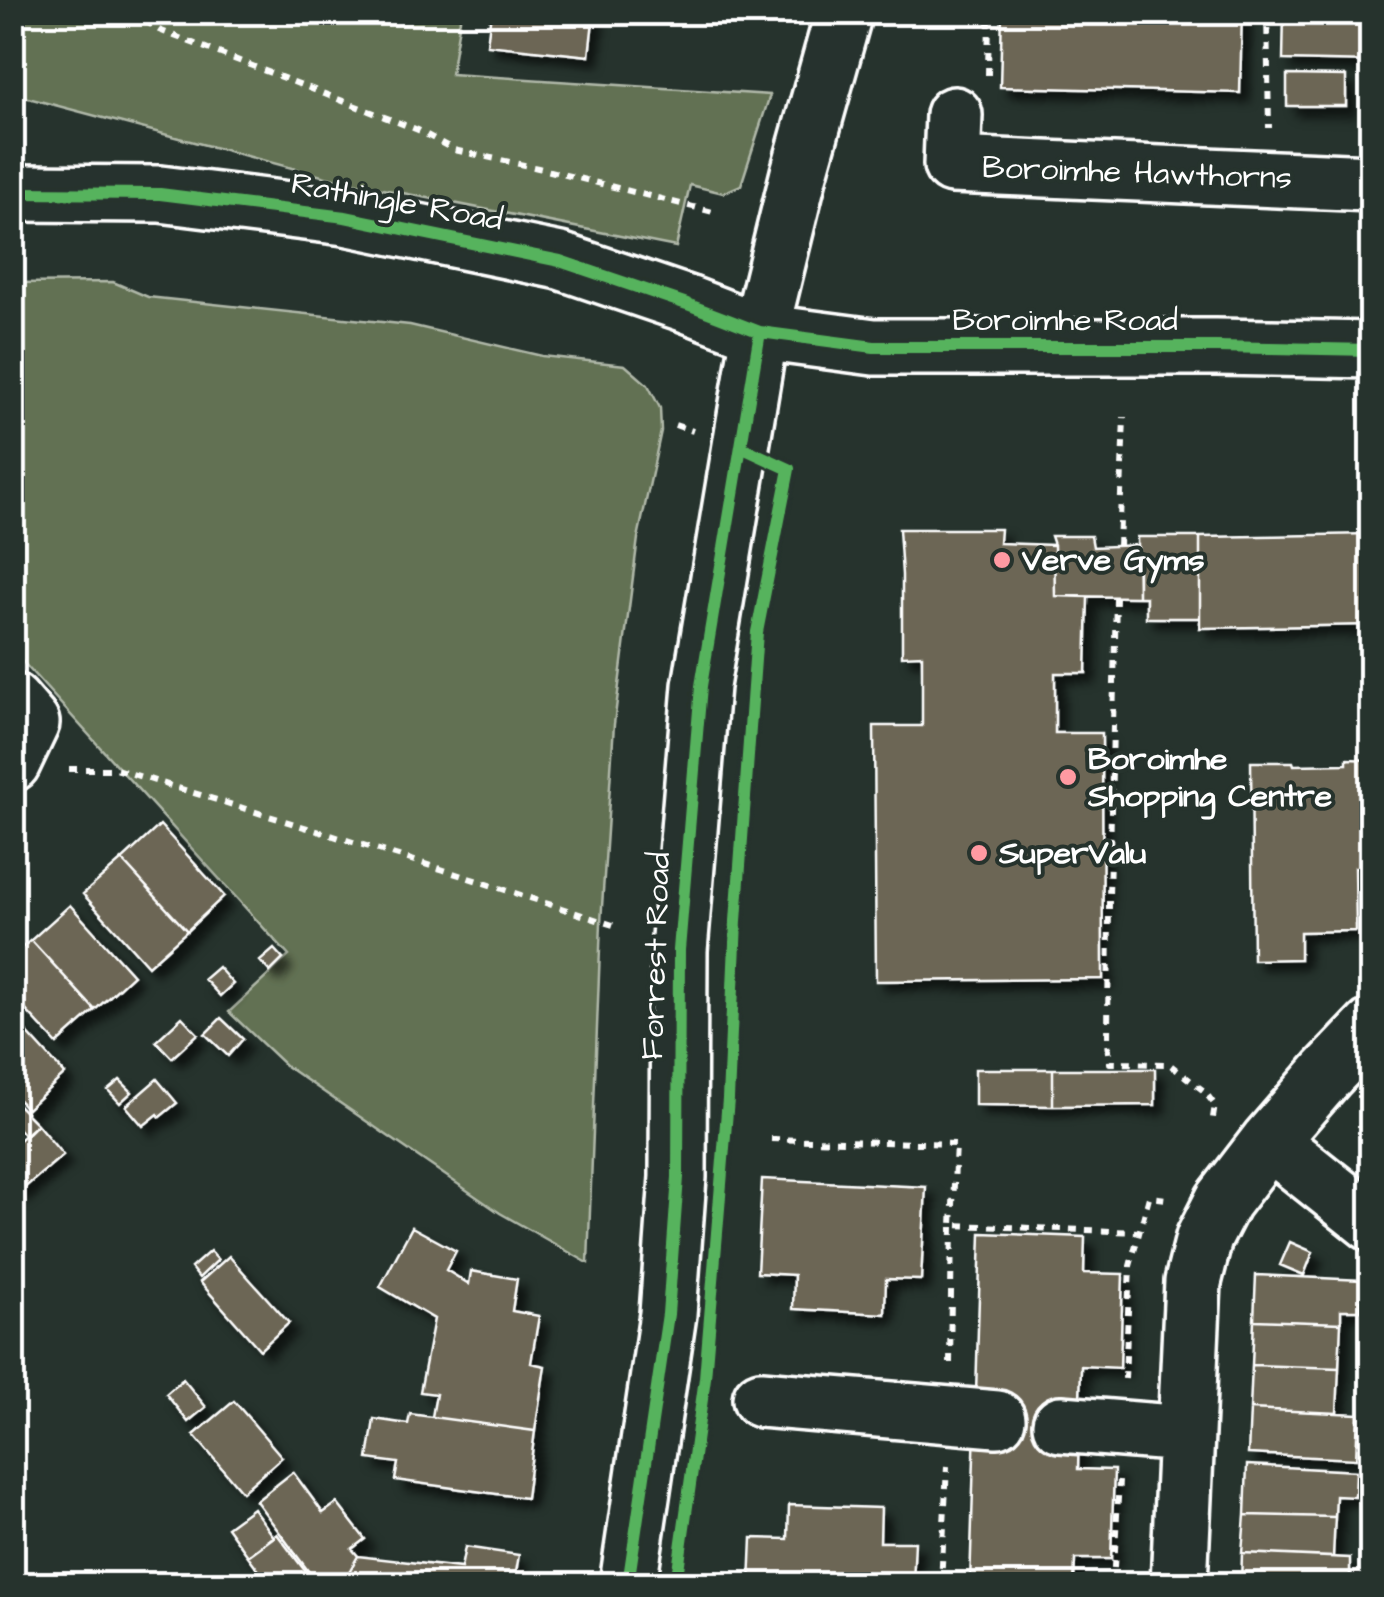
<svg xmlns="http://www.w3.org/2000/svg" width="1384" height="1597" font-family="'Architects Daughter',sans-serif">
  <style>
    .green { fill: #627153; stroke: #b0b8a9; stroke-width: 2.5 }
    .building { fill: #6c6655; stroke: #fff; stroke-width: 2.5; filter: url(#shadow) }
    .lines { fill: none; stroke-linecap: round; stroke-linejoin: round }
    .minor-casing { stroke: #fff; stroke-width: 62 }
    .path { stroke: #fff; stroke-width: 6; stroke-dasharray: 8 8; stroke-linecap: butt }
    .minor { stroke: #26332d; stroke-width: 55 }
    .cycleway-casing { stroke: #26332d; stroke-width: 19 }
    .cycleway { stroke: #56b35d; stroke-width: 12 }
    .poi-dot { fill: #ff9aa2; stroke: #26332d; stroke-width: 4 }
    .labels { text-anchor: middle; dominant-baseline: central; stroke-width: 8; stroke-linejoin: round; paint-order: stroke }
    .street-label { font-size: 32px; fill: #fff; stroke: #26332d }
    .poi-label { font-size: 32px; font-weight: bold; fill: #fff; stroke: #26332d; text-anchor: start }
  </style>
  <defs>
    <filter id="shadow"><feDropShadow dx="9" dy="9" stdDeviation="5" flood-color="#0009"/></filter>
  </defs>
  <rect width="100%" height="100%" fill="#26332d"/>
  <filter id="ink" filterUnits="userSpaceOnUse"><feTurbulence type="fractalNoise" baseFrequency=".01" numOctaves="2"/><feDisplacementMap in="SourceGraphic" scale="20" xChannelSelector="R" yChannelSelector="G"/><feConvolveMatrix kernelMatrix="1 2 1 2 8 2 1 2 1" color-interpolation-filters="sRGB"/></filter>
  <g filter="url(#ink)">
    <path class="green" d="M12 13H461L451 74 770 95 741 185 723 193 690 185 676 247 337 180 17 95 13 96Z
      M113 282 148 297 410 325 542 356 625 365 648 385 660 408 661 431 638 538 614 724 601 922 588 1263 500 1213 286 1066 229 1012 289 956 13 651V283Z"/>
    <path class="building" d="M491 12H594L589 56 487 45Z
      M1002 12H1242L1240 93 1000 87Z
      M1284 12H1372V62L1283 60Z
      M1287 75 1346 76V106H1287Z
      M899 529H1000L999 543 1054 545 1055 596 1088 597 1086 673H1055V733H1102L1103 979 876 981 874 726H922V655L902 656V575Z
      M1372 534V625L1200 628V537Z
      M1051 536H1091L1093 547 1138 545V597L1055 596 1054 545Z
      M1137 537H1200V618H1146V597H1138Z
      M1347 759 1372 760V867H1355L1356 931 1300 932V959L1253 960 1251 762H1293L1294 765 1347 764Z
      M160 825 224 896 187 931 122 860Z
      M122 860 187 931 148 966 83 894Z
      M70 905 133 975 95 1010 31 940Z
      M31 940 95 1010 57 1044 12 995V956Z
      M274 949 283 959 270 972 260 961Z
      M218 967 233 984 220 996 204 979Z
      M12 1016 65 1074 27 1109 12 1093Z
      M182 1017 198 1034 172 1058 156 1041Z
      M221 1018 243 1039 228 1056 205 1034Z
      M975 1069H1053V1106L975 1105Z
      M1053 1069H1155V1105L1053 1106Z
      M157 1079 177 1103 160 1117 158 1114 143 1126 126 1106Z
      M120 1080 132 1092 120 1103 108 1090Z
      M18 1105 37 1124 25 1136 12 1121V1110Z
      M37 1124 63 1155 17 1194 12 1189V1146Z
      M762 1179 926 1187 921 1280 886 1279 885 1314 793 1309 794 1275 757 1273Z
      M412 1227 456 1251 446 1270 469 1284 471 1271 517 1279 512 1311 539 1316 531 1363 545 1366 535 1431 432 1417 436 1394 420 1392 434 1319 380 1287Z
      M981 1233 1085 1237 1084 1273 1123 1274 1120 1368 1081 1366 1080 1401 1078 1469 1114 1470 1111 1559H1075L1074 1584H970Z
      M1290 1242 1313 1252 1304 1275 1280 1265Z
      M210 1251 218 1260 199 1278 191 1268Z
      M229 1256 289 1323 260 1350 200 1282Z
      M1256 1275 1362 1280 1360 1310H1341V1323L1254 1320Z
      M1254 1320 1341 1323 1339 1368 1252 1365Z
      M1252 1365 1339 1368 1337 1413 1250 1409Z
      M183 1379 206 1407 188 1422 166 1394Z
      M234 1401 282 1457 242 1492 194 1435Z
      M1250 1409 1358 1414 1356 1459 1248 1454Z
      M410 1414 535 1431 526 1498 395 1480 398 1463 368 1459 374 1419 408 1424Z
      M1247 1465 1356 1471 1355 1497 1336 1496 1335 1517 1245 1515Z
      M293 1472 323 1513 337 1503 365 1539 352 1549 358 1556 342 1584H318L256 1501Z
      M789 1505 881 1508 880 1542H915L913 1584H750L752 1538 788 1539Z
      M253 1508 274 1537 248 1556 227 1527Z
      M1245 1515 1335 1517 1333 1557 1242 1553Z
      M277 1534 315 1584H269L248 1556Z
      M465 1547 519 1555 514 1584H342L358 1556 461 1568Z
      M1242 1553 1350 1558V1584H1241Z"/>
    <g class="lines">
      <defs>
        <path id="minor" d="M954 115 952 165 1372 183
          M12 193 160 194 345 217 560 261 687 304 760 332 874 347H1216L1372 350
          M12 701 31 723 12 763
          M1269 1141 1372 1223
          M761 1399 997 1419
          M1061 1424 1184 1434
          M628 1584 668 1314 678 1177 679 950 701 686 760 332 799 173 844 12
          M1179 1584 1193 1282 1204 1238 1223 1201 1269 1141 1328 1073 1372 1027"/>
      </defs>
      <use href="#minor" class="minor-casing"/>
      <path class="path" d="M132 12 159 30 418 130 454 150 538 168 713 212
        M1267 12 1269 128
        M988 75 989 12
        M675 425 693 431
        M1119 546 1124 417
        M1116 597 1109 897 1108 1042 1110 1063 1169 1064 1204 1091 1215 1105 1212 1124
        M69 769H116L444 870 613 925
        M771 1139 956 1144 952 1225
        M950 1363 952 1225 1140 1232
        M1125 1379 1130 1266 1149 1197 1167 1199
        M941 1584 947 1466
        M1113 1584 1119 1481"/>
      <use href="#minor" class="minor"/>
      <defs>
        <path id="cycleway" d="M12 193 160 194 345 217 560 261 687 304 760 332 874 347H1216L1372 350
          M628 1584 668 1314 678 1177 679 950 701 686 760 332
          M676 1584 705 1378 728 1099 736 921 757 632 789 469 741 447"/>
      </defs>
      <use href="#cycleway" class="cycleway-casing"/>
      <use href="#cycleway" class="cycleway"/>
    </g>
  </g>
  <g class="poi-dot">
    <circle cx="1002" cy="560" r="10"/>
    <circle cx="1068" cy="777" r="10"/>
    <circle cx="979" cy="853" r="10"/>
  </g>
  <g class="labels">
    <g class="street-label">
      <text transform="translate(1137 173) rotate(2)">Boroimhe Hawthorns</text>
      <text transform="translate(397 202) rotate(10)">Rathingle Road</text>
      <text x="1065" y="320">Boroimhe Road</text>
      <text transform="translate(656 956) rotate(-88)">Forrest Road</text>
    </g>
    <g class="poi-label">
      <text x="1022" y="560">Verve Gyms</text>
      <text x="1088" y="759">Boroimhe<tspan x="1088" dy="37">Shopping Centre</tspan></text>
      <text x="999" y="853">SuperValu</text>
    </g>
  </g>
  <rect width="1384" height="1597" fill="none" stroke="#26332d" stroke-width="50"/>
  <rect x="25" y="25" width="1334" height="1547" fill="none" stroke="#fff" stroke-width="4" filter="url(#ink)"/>
</svg>
